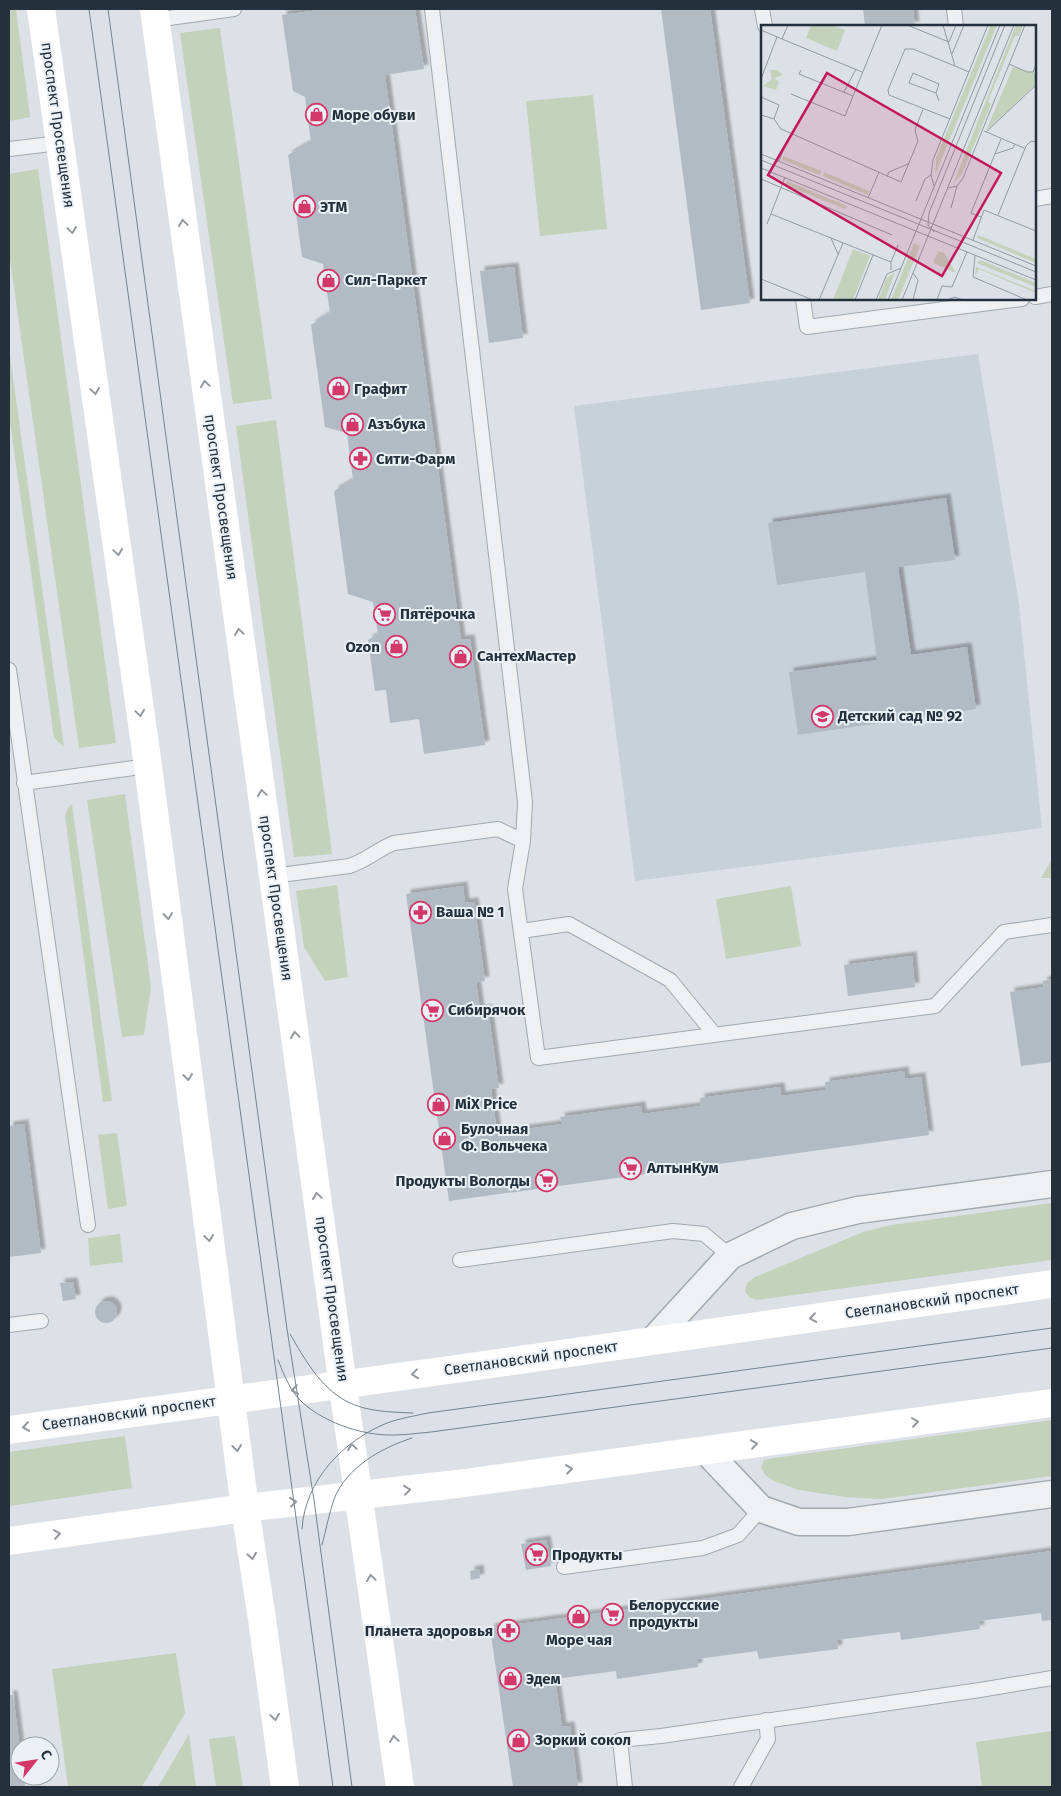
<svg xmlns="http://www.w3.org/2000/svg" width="1061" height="1796" font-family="'Fira Sans',sans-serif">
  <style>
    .built { fill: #c9d1d8 }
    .green { fill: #c4d1bb }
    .building { fill: #b2bbc3; filter: url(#shadow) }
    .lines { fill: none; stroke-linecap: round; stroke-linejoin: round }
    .service-casing { stroke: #a0a9b0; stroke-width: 16 }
    .minor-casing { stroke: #a0a9b0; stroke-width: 29 }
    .service { stroke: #edf1f4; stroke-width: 14 }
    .minor { stroke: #edf1f4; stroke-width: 26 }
    .secondary { stroke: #fff; stroke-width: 28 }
    .tram { stroke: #748490; stroke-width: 1 }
    .oneway { stroke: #92989e }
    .labels { text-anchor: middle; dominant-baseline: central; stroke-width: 4; stroke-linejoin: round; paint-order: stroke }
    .poi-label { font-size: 15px; font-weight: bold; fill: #24313d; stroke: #eaf0f4; text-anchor: start }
    .street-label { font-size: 15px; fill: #24313d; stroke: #eaf0f4 }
    .inset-road { fill: none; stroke: #929ba2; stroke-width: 1 }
    .view { fill: #c2185b; fill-opacity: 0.15; stroke: #c2185b; stroke-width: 2.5 }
    .inset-edge { fill: none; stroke: #24313d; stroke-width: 2.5 }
  </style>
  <defs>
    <filter id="shadow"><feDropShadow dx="4.5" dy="-4.5" stdDeviation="1" flood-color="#0004"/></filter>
  </defs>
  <rect width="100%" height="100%" fill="#dbe1e6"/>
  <path class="built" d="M978 354 1019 604 1042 828 635 881 574 406Z"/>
  <path class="green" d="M9 9H16L30 117 9 121Z
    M220 28 272 399 233 404 180 33Z
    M593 95 607 229 540 236 526 101Z
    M38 169 116 743 79 748 9 252V174Z
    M9 348 64 747 54 738 9 414Z
    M276 420 332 854 294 857 236 426Z
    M125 794 151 987 144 1035 122 1037 87 800Z
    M72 804 112 1101 103 1102 65 816 68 808Z
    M1052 859V878H1041Z
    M337 885 348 977 325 981 304 947 296 891Z
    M791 886 801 946 726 959 716 899Z
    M117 1133 127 1206 108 1209 98 1135Z
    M1052 1203V1260L757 1300 750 1298 745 1291 747 1283 755 1277 863 1232 891 1225Z
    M120 1234 123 1262 90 1266 88 1238Z
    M1052 1420V1476L882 1499 845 1497 799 1490 774 1481 766 1476 761 1468 764 1460 774 1458Z
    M125 1436 132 1488 9 1506V1452Z
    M176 1653 185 1713 142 1787H68L52 1669Z
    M1052 1731V1787H982L976 1742Z
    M189 1734 196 1787H158Z
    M235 1736 243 1787H216L209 1739Z"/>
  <path class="building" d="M327 9H415L424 69 385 75 461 640 470 639 485 745 424 754 419 719 390 723 386 690 375 691 368 640 378 634 373 602 348 594 334 491 353 480 347 433 325 427 311 325 330 313 323 264 302 257 288 155 311 142 305 97 293 91 282 15Z
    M661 9H710L750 303 701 310Z
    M863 9H913L915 26H865Z
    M514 267 523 338 489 343 480 271Z
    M946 498 955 560 898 567 911 655 967 647 976 709 798 735 789 672 877 660 865 572 777 585 768 523Z
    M463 886 465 903 474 902 485 981 476 982 480 1010 488 1009 499 1088 491 1089 497 1133 562 1124 560 1117 641 1106 642 1114 701 1106 700 1098 780 1087 781 1096 826 1090 825 1082 904 1071 905 1079 921 1077 929 1135 449 1201 406 894Z
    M912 956 915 987 848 996 844 965Z
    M1052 979V1062L1021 1066 1010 992 1044 987 1043 981Z
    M24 1124 41 1253 9 1257V1126Z
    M73 1282 76 1299 63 1301 60 1283Z
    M95 1312a11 11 0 1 1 22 0a11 11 0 1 1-22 0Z
    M546 1540 551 1566 526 1570 521 1544Z
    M1052 1551V1620L1042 1621 1041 1613 979 1621 980 1629 901 1640 900 1632 837 1640 838 1649 759 1659 757 1651 697 1659 698 1667 617 1679 616 1671 555 1679 562 1727 570 1726 578 1787H513L490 1628Z
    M479 1569 480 1578 471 1580 470 1571Z
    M9 1695H13L20 1748V1776H24L25 1787H9Z"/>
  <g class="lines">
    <defs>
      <path id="service" d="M432 9 525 802 523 841 515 889 538 1058 935 1006 1004 932 1052 925
        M762 9 765 26
        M954 9 956 26
        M155 20 234 9
        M9 149 60 143
        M1035 199 1052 196
        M1035 297 1052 294
        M803 299 807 327 997 302
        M997 299V302L1022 299
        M9 670 88 1225
        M24 783 148 766
        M273 876 349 866C366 861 378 849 394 843L498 829 523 841
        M521 931 569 924 670 980 715 1035
        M460 1260 673 1231 704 1234 730 1256
        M9 1325 41 1321
        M564 1567 703 1548 738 1535 761 1509
        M625 1787 620 1740 661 1736 980 1690 1052 1678
        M741 1787 768 1739 766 1720"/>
      <path id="minor" d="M653 1340 730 1256 792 1226 858 1210 1052 1184
        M706 1451 761 1509 799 1522H848L1052 1494"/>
    </defs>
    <use href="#service" class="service-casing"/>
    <use href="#minor" class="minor-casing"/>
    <use href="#service" class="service"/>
    <use href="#minor" class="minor"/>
    <path class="secondary" d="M41 9 148 766 245 1508 262 1619 285 1787
      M154 9 345 1401 400 1787
      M9 1430 449 1370 1052 1284
      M9 1541 245 1508 465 1483 1052 1403"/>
    <path class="tram" d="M89 9 333 1787
      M108 9 287 1329 314 1500 352 1787
      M290 1334C304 1358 320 1387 346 1401 366 1412 391 1412 413 1413
      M278 1360C283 1372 289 1388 298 1398 319 1421 362 1436 393 1435 406 1435 419 1433 431 1432L1052 1348
      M302 1529C305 1480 343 1441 387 1423 400 1418 415 1416 428 1413L1052 1328
      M322 1545C326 1530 329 1514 334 1499 347 1467 381 1448 412 1438"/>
  </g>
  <defs><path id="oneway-chevron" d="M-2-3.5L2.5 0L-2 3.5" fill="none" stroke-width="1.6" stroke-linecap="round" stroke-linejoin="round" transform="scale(1.25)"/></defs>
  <g class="oneway">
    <use href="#oneway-chevron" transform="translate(183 223) rotate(-98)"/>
    <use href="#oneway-chevron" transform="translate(72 230) rotate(82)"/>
    <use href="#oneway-chevron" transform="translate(205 384) rotate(-98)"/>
    <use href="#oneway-chevron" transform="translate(95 391) rotate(82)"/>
    <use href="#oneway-chevron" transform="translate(118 552) rotate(82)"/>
    <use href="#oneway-chevron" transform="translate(239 632) rotate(-98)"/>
    <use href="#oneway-chevron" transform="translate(140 713) rotate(82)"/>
    <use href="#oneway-chevron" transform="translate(262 793) rotate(-98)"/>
    <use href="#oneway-chevron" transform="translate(168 916) rotate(83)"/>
    <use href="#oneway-chevron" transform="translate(295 1035) rotate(-98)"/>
    <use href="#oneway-chevron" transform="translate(188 1077) rotate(83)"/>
    <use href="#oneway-chevron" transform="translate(317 1196) rotate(-98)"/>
    <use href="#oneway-chevron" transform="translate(209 1238) rotate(83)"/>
    <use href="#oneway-chevron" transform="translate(813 1318) rotate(172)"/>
    <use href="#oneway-chevron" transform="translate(415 1374) rotate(173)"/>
    <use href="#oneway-chevron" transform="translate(295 1390) rotate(172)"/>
    <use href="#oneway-chevron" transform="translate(915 1422) rotate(-8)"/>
    <use href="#oneway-chevron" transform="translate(26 1427) rotate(172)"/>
    <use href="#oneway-chevron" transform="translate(754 1444) rotate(-8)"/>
    <use href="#oneway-chevron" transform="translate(352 1447) rotate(-98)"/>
    <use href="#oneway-chevron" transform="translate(237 1448) rotate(83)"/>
    <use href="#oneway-chevron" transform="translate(569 1469) rotate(-8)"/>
    <use href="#oneway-chevron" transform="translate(407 1490) rotate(-6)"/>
    <use href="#oneway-chevron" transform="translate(293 1502) rotate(-6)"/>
    <use href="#oneway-chevron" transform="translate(57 1534) rotate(-8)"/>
    <use href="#oneway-chevron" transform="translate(252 1556) rotate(81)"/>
    <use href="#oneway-chevron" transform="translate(371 1578) rotate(-98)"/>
    <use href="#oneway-chevron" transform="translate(275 1717) rotate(82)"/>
    <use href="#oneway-chevron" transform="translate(394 1739) rotate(-98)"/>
  </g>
  <defs>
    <symbol id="shop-ring" viewBox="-11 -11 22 22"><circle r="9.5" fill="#eaf0f4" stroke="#d4376a" stroke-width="1.5"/><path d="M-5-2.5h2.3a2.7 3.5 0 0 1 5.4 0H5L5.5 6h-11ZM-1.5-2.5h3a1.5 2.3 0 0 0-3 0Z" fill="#d4376a"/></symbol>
    <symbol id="pharmacy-ring" viewBox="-11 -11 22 22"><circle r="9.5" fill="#eaf0f4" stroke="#d4376a" stroke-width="1.5"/><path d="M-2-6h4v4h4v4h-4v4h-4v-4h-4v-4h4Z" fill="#d4376a"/></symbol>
    <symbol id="supermarket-ring" viewBox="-11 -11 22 22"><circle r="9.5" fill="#eaf0f4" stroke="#d4376a" stroke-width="1.5"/><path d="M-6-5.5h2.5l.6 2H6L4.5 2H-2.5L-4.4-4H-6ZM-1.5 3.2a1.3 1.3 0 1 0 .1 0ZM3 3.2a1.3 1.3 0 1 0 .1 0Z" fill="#d4376a"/></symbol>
    <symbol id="school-ring" viewBox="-11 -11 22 22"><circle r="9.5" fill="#eaf0f4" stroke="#d4376a" stroke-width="1.5"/><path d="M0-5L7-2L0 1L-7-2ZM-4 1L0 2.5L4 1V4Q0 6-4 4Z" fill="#d4376a"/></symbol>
  </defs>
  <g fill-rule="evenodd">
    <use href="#shop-ring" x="304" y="102" width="25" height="25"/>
    <use href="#shop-ring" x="292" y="194" width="25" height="25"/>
    <use href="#shop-ring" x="316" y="268" width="25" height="25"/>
    <use href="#shop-ring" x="326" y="376" width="25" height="25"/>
    <use href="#shop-ring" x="340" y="412" width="25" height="25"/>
    <use href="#pharmacy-ring" x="348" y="446" width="25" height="25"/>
    <use href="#supermarket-ring" x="372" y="602" width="25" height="25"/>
    <use href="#shop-ring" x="384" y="634" width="25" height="25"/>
    <use href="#shop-ring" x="448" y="644" width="25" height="25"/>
    <use href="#school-ring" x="810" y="704" width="25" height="25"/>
    <use href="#pharmacy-ring" x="408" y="900" width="25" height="25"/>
    <use href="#supermarket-ring" x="420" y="998" width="25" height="25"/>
    <use href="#shop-ring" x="426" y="1092" width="25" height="25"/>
    <use href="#shop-ring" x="432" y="1126" width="25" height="25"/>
    <use href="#supermarket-ring" x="618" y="1156" width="25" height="25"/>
    <use href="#supermarket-ring" x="534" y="1168" width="25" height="25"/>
    <use href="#supermarket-ring" x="524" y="1542" width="25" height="25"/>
    <use href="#supermarket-ring" x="600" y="1602" width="25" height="25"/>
    <use href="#shop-ring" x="566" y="1604" width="25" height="25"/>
    <use href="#pharmacy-ring" x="496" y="1618" width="25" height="25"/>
    <use href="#shop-ring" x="498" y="1666" width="25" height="25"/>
    <use href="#shop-ring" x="506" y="1728" width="25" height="25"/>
  </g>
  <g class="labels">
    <g class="poi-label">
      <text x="332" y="115">Море обуви</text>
      <text x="320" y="207">ЭТМ</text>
      <text x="345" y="280">Сил-Паркет</text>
      <text x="354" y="389">Графит</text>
      <text x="368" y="424">Азъбука</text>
      <text x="376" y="459">Сити-Фарм</text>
      <text x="400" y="614">Пятёрочка</text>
      <text x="380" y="647" text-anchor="end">Ozon</text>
      <text x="477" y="656">СантехМастер</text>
      <text x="838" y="716">Детский сад № 92</text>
      <text x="436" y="912">Ваша № 1</text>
      <text x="448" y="1010">Сибирячок</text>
      <text x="455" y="1104">MiX Price</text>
      <text x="461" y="1129">Булочная<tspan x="461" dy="17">Ф. Вольчека</tspan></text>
      <text x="647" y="1168">АлтынКум</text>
      <text x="530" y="1181" text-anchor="end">Продукты Вологды</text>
      <text x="552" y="1555">Продукты</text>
      <text x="629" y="1605">Белорусские<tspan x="629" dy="17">продукты</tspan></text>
      <text x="493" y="1631" text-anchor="end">Планета здоровья</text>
      <text x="579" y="1640" text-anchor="middle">Море чая</text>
      <text x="526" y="1679">Эдем</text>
      <text x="535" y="1740">Зоркий сокол</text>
    </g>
    <g class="street-label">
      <text transform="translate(58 125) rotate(82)">проспект Просвещения</text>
      <text transform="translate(221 497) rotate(82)">проспект Просвещения</text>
      <text transform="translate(276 898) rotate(82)">проспект Просвещения</text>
      <text transform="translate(332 1299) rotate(82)">проспект Просвещения</text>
      <text transform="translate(932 1301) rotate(-8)">Светлановский проспект</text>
      <text transform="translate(531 1358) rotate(-8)">Светлановский проспект</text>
      <text transform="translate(129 1413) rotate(-8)">Светлановский проспект</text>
    </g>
  </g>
  <g transform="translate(761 25)">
    <rect width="275" height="275" fill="#dbe1e6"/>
    <path d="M50 0H70L84 5 76 26 45 13ZM230 0H236L174 150 175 133ZM255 0H262L258 11H254L227 76 230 79 201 149 192 159ZM252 42 275 48V59L225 106ZM9 45H16L22 50 13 53 18 57 15 65 2 61 11 54ZM22 131 61 146 59 150 21 135ZM63 147 108 166 107 170 62 151ZM26 156 86 181 84 184 24 160ZM217 210 275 234V238L216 213ZM153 218 159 221 137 275H130ZM92 224 109 231 92 275H72ZM177 226 183 228 195 248 172 238ZM219 235 275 258V262L216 238ZM215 242 275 266V268L218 244 214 251ZM134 247 124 275H117L125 254Z" fill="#c4d1bb"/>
    <path class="inset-road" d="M146 0 188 17 195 0M182 0 194 41 208 47M0 5 21 14 27 0M21 14 101 47M191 29 203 0M248 39 266 47H272L275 39M40 45 38 49 92 71 121 0M0 54 16 12M83 67 95 44M175 68 178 59 152 48 148 58 175 68 178 76M30 69 84 91 92 71M0 72 18 80 13 94M0 90 13 94 20 104 140 157 157 116 154 105 162 84M189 94 128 70 127 65 144 24H152L194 41M223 106 263 123M225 107 275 60M0 129 275 241M234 129 252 123 254 119M0 135 275 247M18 136 25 118M0 143 275 255M126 152 128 147 147 139M0 154 131 210M173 161 170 150 172 135 227 0M187 163 196 161 202 153 264 0M107 173 118 147M155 176 164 154 170 150M190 183 196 161M10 189 130 237V245M237 190 265 121 270 116 275 117M220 192 210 188 240 114M6 199 24 152M173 207 167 200 168 188 244 0M70 213 77 229M212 215 223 185 275 206M214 230 212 252 266 275M130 237 137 220M152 248 157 255 152 275M0 254 52 275M58 275 82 218M94 275 112 230M115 275 126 249 140 243M127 275 239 0M141 275 253 0M176 275 181 261 191 262 206 227M186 275 194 272 202 275"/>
    <path class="view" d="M66 48 240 148 181 251 7 150Z"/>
    <rect width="275" height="275" class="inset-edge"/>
  </g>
  <rect width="1061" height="1796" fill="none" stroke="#24313d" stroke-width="20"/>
  <g transform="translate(35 1761) rotate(60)"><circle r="24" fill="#eaf0f4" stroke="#9ba4ab"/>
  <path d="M0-4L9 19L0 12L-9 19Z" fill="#d4376a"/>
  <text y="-8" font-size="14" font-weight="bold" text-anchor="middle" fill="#24313d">С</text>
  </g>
</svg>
